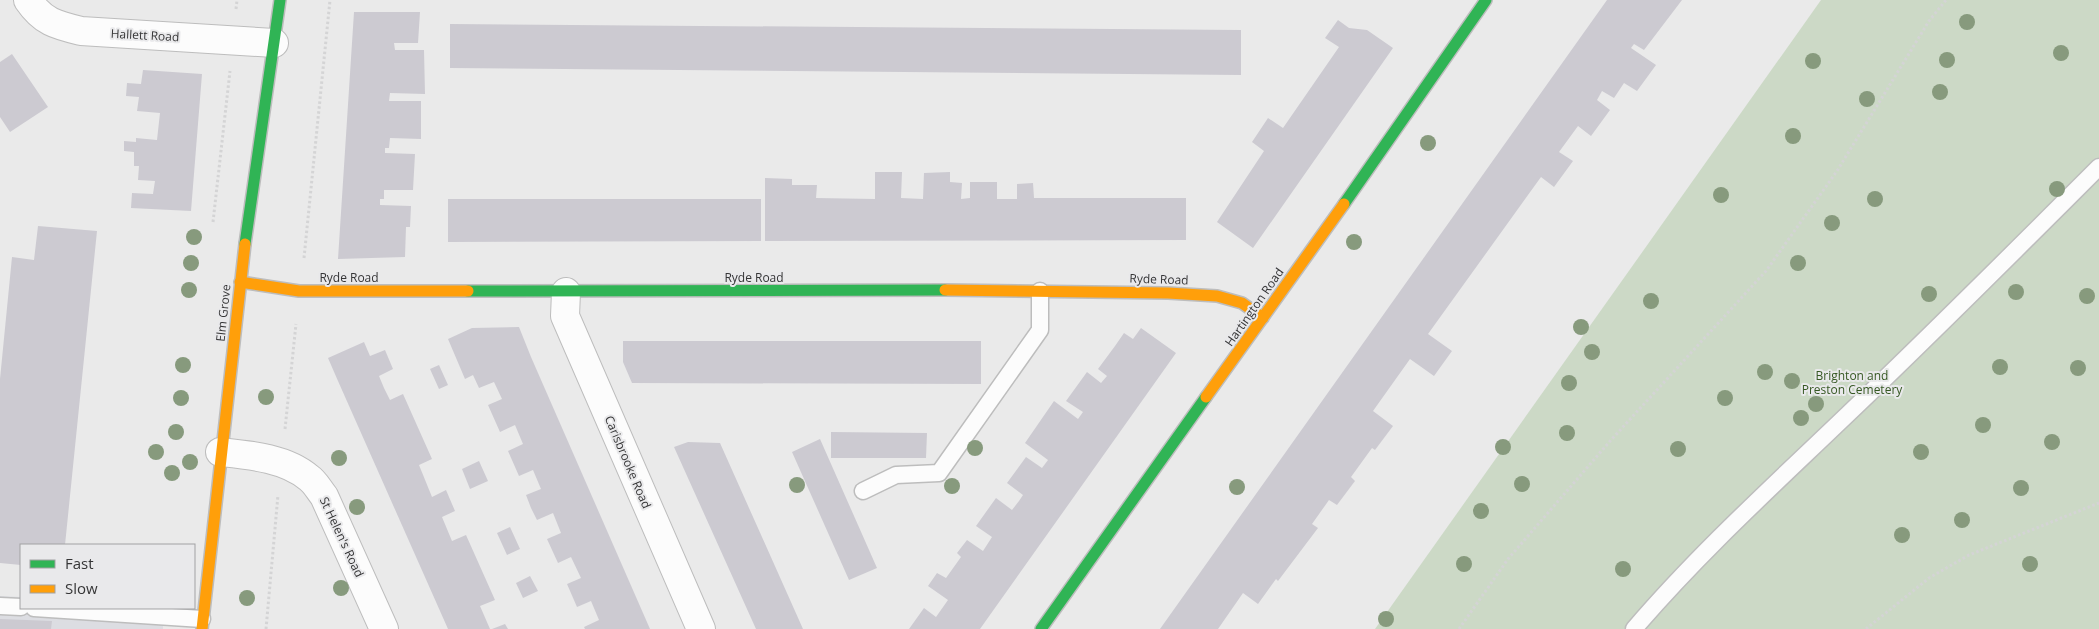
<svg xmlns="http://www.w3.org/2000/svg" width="2099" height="629" font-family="'Open Sans',sans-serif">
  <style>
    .built { fill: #dcdde2 }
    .green { fill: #ccd9c6 }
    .building { fill: #cccad1 }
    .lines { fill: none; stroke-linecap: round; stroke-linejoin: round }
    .lane-casing { stroke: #bdbdbd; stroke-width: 19 }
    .street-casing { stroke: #bdbdbd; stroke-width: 30 }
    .fast-casing { stroke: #bdbdbd; stroke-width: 14 }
    .slow-casing { stroke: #bdbdbd; stroke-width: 14 }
    .path { stroke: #d4d4d5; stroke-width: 3; stroke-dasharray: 2.5 2.5; stroke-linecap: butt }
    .lane { stroke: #fcfcfc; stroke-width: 16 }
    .street { stroke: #fcfcfc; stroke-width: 28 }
    .fast { stroke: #30b455; stroke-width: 11 }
    .slow { stroke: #ff9f0a; stroke-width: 11 }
    .tree { fill: #879a7d }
    .labels { text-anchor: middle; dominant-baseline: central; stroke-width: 4; stroke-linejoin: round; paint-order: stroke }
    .street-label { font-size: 12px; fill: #353536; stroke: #e9e9eb }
    .park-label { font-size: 12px; fill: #365823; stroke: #e9e9eb }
  </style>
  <rect width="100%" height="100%" fill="#eaeaea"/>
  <path class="built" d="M0 596 21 597V608H164L163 629H0Z"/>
  <path class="green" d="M1821 0H2099V629H1375Z"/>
  <path class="building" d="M1607 0H1682L1644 50 1634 44 1631 48 1656 65 1637 91 1624 83 1614 98 1602 91 1597 100 1610 110 1591 136 1578 126 1559 152 1573 161 1554 187 1541 177 1428 334 1452 351 1434 376 1410 359 1373 411 1393 426 1375 450 1372 448 1351 477 1355 481 1337 505 1329 500 1312 524 1318 528 1278 581 1276 579 1258 604 1243 593 1218 629H1160Z
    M354 12H420L418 43H394L395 50H424L425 94 390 93 389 101H421V139L390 138 389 148H385V153L415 154 413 190H384V199H380V205L411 206 410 227H406L405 257 338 259Z
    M1338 20 1349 28 1367 30 1393 48 1253 248 1217 222 1264 151 1252 142 1268 118 1283 128 1339 47 1325 38Z
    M450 24 1241 30V75L450 68Z
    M12 54 48 107 10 132 0 117V62Z
    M143 70 202 74 191 211 131 208 132 193 153 194 155 181 138 180 139 166H134V152L124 151V141L136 142V138L157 140 160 113 137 111 139 97 126 96 127 83 141 84Z
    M875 172H902L901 198 923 199 924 173 950 172V182L962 183 961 199 970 198V182H997V199H1017V184L1033 183 1034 198H1186V240L765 241V178L792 179V185H817L816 198 875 199Z
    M448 199H761V241L448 242Z
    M38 226 97 231 65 545H21V565L0 563V379L12 257 34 260Z
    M519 327 531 357 650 629H585L584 627 599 620 591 601 577 607 567 584 581 578 571 557 558 563 547 539 561 533 553 513 537 520 531 508 526 495 541 489 533 470 519 476 508 451 523 444 515 425 500 432 488 405 502 399 494 382 479 388 473 375 465 379 448 339 472 328Z
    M1141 328 1176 353 980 629H909L924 608 936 617 948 600 928 586 937 573 946 578 961 557 957 553 967 540 983 551 992 537 976 526 996 498 1012 510 1019 501 1023 495 1007 483 1026 457 1042 468 1048 460 1025 443 1054 401 1078 419 1083 412 1066 401 1087 372 1101 383 1107 376 1098 369 1115 346 1124 333 1133 339Z
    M623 341H981V384L632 383 623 362Z
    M364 342 370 356 385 350 393 369 379 376 384 388 390 400 403 394 432 459 419 465 432 497 446 490 455 511 442 517 452 541 466 535 495 600 480 606 490 629H448L338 381 328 358Z
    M439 365 448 385 439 389 430 369Z
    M831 432 927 433 926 458H831Z
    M820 439 877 568 849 580 792 452Z
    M688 442 720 443 803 629H756L674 447Z
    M479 461 488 481 470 489 462 469Z
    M510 527 520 549 507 555 497 533Z
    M530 576 538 591 523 598 516 583Z
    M0 619 52 621 51 629H0Z
    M505 624 508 629H492Z"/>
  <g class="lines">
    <defs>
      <path id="lane" d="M863 491 896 475 939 473 1040 330V291
        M0 606 21 607
        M34 608 202 619
        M1634 629C1700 552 1775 484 1848 414 1933 333 2016 250 2099 167"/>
      <path id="street" d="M28 0C43 22 56 25 81 31L274 43
        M566 292 565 316 701 629
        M220 452C249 455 286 458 309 478 315 482 319 490 324 496L384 629"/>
      <path id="fast" d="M1344 204 1486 0
        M245 244 280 0
        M468 291 945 290
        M1041 629 1206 397"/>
      <path id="slow" d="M240 282 299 291H468
        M945 290 1168 293 1217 296 1242 303 1263 318
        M1206 397 1344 204
        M202 629 245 244"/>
    </defs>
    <use href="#lane" class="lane-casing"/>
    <use href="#street" class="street-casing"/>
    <use href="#fast" class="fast-casing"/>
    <use href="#slow" class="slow-casing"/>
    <path class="path" d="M236 9 237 0
      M213 222 230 71
      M304 258 330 0
      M285 429 296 324
      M266 629 278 495
      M1459 629 1508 559 1611 440 1766 271 1837 171 1929 21 1946 0
      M1866 629 1929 578 1969 555 2099 503"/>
    <use href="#lane" class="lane"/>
    <use href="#street" class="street"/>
    <use href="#fast" class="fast"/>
    <use href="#slow" class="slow"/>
  </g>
  <g class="tree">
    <circle cx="1967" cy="22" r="8"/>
    <circle cx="2061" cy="53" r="8"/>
    <circle cx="1947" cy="60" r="8"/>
    <circle cx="1813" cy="61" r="8"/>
    <circle cx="1940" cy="92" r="8"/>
    <circle cx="1867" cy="99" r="8"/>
    <circle cx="1793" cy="136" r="8"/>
    <circle cx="1428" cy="143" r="8"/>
    <circle cx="2057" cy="189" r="8"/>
    <circle cx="1721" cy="195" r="8"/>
    <circle cx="1875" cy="199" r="8"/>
    <circle cx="1832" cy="223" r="8"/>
    <circle cx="194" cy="237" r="8"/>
    <circle cx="1354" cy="242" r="8"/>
    <circle cx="191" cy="263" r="8"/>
    <circle cx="1798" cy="263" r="8"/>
    <circle cx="189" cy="290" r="8"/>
    <circle cx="2016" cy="292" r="8"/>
    <circle cx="1929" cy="294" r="8"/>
    <circle cx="2087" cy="296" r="8"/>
    <circle cx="1651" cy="301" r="8"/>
    <circle cx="1581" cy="327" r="8"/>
    <circle cx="1592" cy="352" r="8"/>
    <circle cx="183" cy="365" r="8"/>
    <circle cx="2000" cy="367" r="8"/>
    <circle cx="2078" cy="368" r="8"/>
    <circle cx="1765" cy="372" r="8"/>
    <circle cx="1792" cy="381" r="8"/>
    <circle cx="1569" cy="383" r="8"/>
    <circle cx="266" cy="397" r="8"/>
    <circle cx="181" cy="398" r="8"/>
    <circle cx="1725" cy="398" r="8"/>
    <circle cx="1816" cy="404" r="8"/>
    <circle cx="1801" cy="418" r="8"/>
    <circle cx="1983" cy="425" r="8"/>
    <circle cx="176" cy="432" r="8"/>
    <circle cx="1567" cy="433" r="8"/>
    <circle cx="2052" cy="442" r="8"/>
    <circle cx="1503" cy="447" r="8"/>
    <circle cx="975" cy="448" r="8"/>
    <circle cx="1678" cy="449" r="8"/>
    <circle cx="156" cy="452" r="8"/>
    <circle cx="1921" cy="452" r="8"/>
    <circle cx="339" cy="458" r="8"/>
    <circle cx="190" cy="462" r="8"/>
    <circle cx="172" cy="473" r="8"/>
    <circle cx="1522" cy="484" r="8"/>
    <circle cx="797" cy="485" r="8"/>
    <circle cx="952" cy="486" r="8"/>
    <circle cx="1237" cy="487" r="8"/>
    <circle cx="2021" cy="488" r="8"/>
    <circle cx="357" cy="507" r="8"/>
    <circle cx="1481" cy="511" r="8"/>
    <circle cx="1962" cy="520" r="8"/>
    <circle cx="1902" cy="535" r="8"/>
    <circle cx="1464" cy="564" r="8"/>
    <circle cx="2030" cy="564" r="8"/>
    <circle cx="1623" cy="569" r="8"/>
    <circle cx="341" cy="588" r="8"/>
    <circle cx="247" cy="598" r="8"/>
    <circle cx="1386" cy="619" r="8"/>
  </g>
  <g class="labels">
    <g class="street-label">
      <text transform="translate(145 35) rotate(3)">Hallett Road</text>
      <text x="349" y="277">Ryde Road</text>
      <text x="754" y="277">Ryde Road</text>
      <text transform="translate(1159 279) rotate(2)">Ryde Road</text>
      <text transform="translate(1254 307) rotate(-55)">Hartington Road</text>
      <text transform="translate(223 313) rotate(-84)">Elm Grove</text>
      <text transform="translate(628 462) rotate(67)">Carisbrooke Road</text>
      <text transform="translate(342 537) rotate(65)">St Helen's Road</text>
    </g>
    <g class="park-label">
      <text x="1852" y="375">Brighton and<tspan x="1852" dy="14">Preston Cemetery</tspan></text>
    </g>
  </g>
  <rect x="20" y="544" width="175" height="65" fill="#e9e9eb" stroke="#a1a1a3"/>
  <rect x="30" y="560" width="25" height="8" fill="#30b455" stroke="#a1a1a3"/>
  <text x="65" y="569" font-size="15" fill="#353536">Fast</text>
  <rect x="30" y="585" width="25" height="8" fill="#ff9f0a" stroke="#a1a1a3"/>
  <text x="65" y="594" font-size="15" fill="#353536">Slow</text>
</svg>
